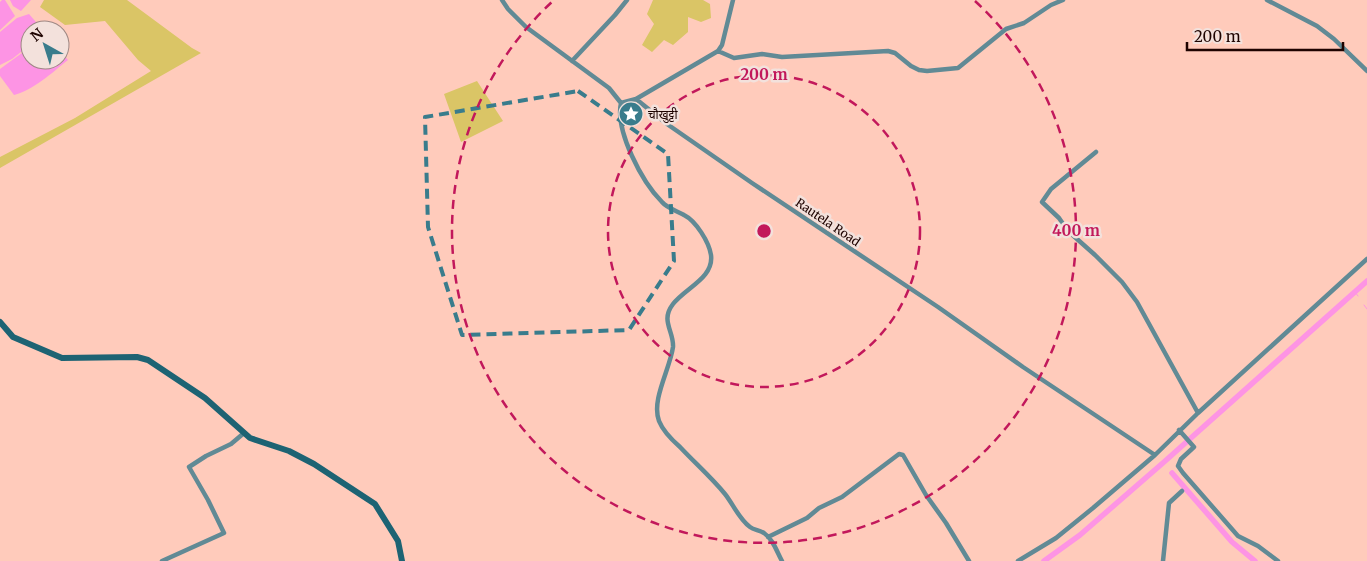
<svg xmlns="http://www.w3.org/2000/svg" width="1367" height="561" font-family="Merriweather,'Noto Sans Devanagari',serif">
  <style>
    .green { fill: #dac566 }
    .water { fill: #fd94e4 }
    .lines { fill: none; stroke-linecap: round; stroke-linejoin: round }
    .stream { stroke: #fd94e4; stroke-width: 1 }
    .canal { stroke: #fd94e4; stroke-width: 5.5 }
    .street { stroke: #618a95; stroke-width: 4.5 }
    .secondary { stroke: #1d6373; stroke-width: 6 }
    .marked { fill: none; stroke: #397c8c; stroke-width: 4; stroke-dasharray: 10 6; stroke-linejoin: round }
    .ring { fill: none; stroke: #c2185b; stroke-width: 2.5; stroke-dasharray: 9 6 }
    .labels { text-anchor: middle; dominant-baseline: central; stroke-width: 5; stroke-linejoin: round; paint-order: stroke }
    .poi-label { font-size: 12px; fill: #1e0300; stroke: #f3e1dc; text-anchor: start }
    .street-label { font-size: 12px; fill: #1e0300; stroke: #f3e1dc }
    .centre { fill: #c2185b; stroke: #f3e1dc; stroke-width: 2.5 }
    .ring-label { font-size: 15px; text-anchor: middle; font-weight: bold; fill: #c2185b; stroke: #f3e1dc; stroke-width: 5; stroke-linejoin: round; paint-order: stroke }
  </style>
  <rect width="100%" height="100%" fill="#ffcbbb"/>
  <path class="green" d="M44 0H127L192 48 201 53 0 168V157L75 118 151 71 138 60 105 21 65 25 40 7Z
    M653 0H703L710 4 711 18 701 22 688 17V32L673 45 664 40 652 52 642 45 654 24 647 14Z
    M477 81 503 121 461 142 444 94Z"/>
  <path class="water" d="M2 0H5L15 16 0 30V2Z
    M10 0H31L21 11 13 6Z
    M29 14 42 29 41 30H30V45L12 59 0 65V32L17 18Z
    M30 47V60H60V51L68 60C53 72 32 91 14 95L0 76V69Z"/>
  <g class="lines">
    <path class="stream" d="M1355 292 1358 296
      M1364 305 1367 309"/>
    <path class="canal" d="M1172 473 1232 542 1255 561
      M1044 561 1080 535 1164 462 1367 281"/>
    <path class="street" d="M502 0 508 9 526 27 609 88 621 103
      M1267 0 1317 26 1334 39 1367 71
      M718 51 734 58 762 54 782 57 888 51 895 53 911 66 919 70 927 71 958 68 1006 29 1024 23 1051 5 1063 0
      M572 61 615 15 627 0
      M636 99 667 124 752 183 938 307 1023 367 1155 455
      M621 103C615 131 642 182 662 202 667 208 677 211 684 215 696 221 709 242 711 255 714 278 685 288 673 304 660 321 674 331 673 347 670 369 651 400 659 421 663 431 672 440 680 447 695 463 711 477 725 494 733 504 739 519 750 527 754 530 759 530 764 533 773 539 777 552 782 561
      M621 103 636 99 718 51 722 45 733 0
      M1096 152 1051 189 1042 202 1059 218 1068 231 1095 255 1122 282 1137 302 1198 413
      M1179 430 1194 447 1181 459 1178 466 1183 473 1238 536 1258 546 1278 561
      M768 537 807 518 819 508 842 497 899 454 903 455 926 495 946 523 969 561
      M162 561 224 533 208 500 189 467 206 456 231 444 244 433
      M1018 561 1056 538 1093 508 1155 455 1198 413 1367 259
      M1163 561 1169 503 1182 491"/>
    <path class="secondary" d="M0 322 13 337 62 358 137 357 148 360 205 398 250 438 289 451 314 464 375 504 398 541 402 561"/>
  </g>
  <path class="marked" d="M578 91 668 154 674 261 629 330 462 335 428 227 425 117Z"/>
  <g class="ring">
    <circle cx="764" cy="231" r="156"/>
    <path d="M975 1A312 312 0 1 1 553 1"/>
  </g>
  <defs>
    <symbol id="sight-disc" viewBox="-11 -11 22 22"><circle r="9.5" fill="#397c8c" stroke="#f3e1dc"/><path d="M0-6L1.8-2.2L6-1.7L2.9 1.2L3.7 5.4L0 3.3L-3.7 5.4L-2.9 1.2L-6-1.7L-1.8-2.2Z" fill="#fff"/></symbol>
  </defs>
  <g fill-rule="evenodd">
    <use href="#sight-disc" x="617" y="100" width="28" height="28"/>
  </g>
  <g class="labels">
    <g class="poi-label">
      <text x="648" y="114">चौखुट्टी</text>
    </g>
    <g class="street-label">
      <text transform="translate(828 222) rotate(34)">Rautela Road</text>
    </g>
  </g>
  <circle cx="764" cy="231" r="8" class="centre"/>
  <g class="ring-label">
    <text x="764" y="80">200 m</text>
    <text x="1076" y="236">400 m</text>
  </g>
  <g transform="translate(45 45) rotate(321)"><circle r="24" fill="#f3e1dc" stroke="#9e8884"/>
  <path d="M0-4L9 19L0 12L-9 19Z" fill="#397c8c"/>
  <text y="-8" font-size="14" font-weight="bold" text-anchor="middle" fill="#1e0300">N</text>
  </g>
  <path d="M1187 42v8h156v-8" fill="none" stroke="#1e0300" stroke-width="2.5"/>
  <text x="1194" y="42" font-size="15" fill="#1e0300" stroke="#f3e1dc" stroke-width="4" paint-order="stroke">200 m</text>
</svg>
